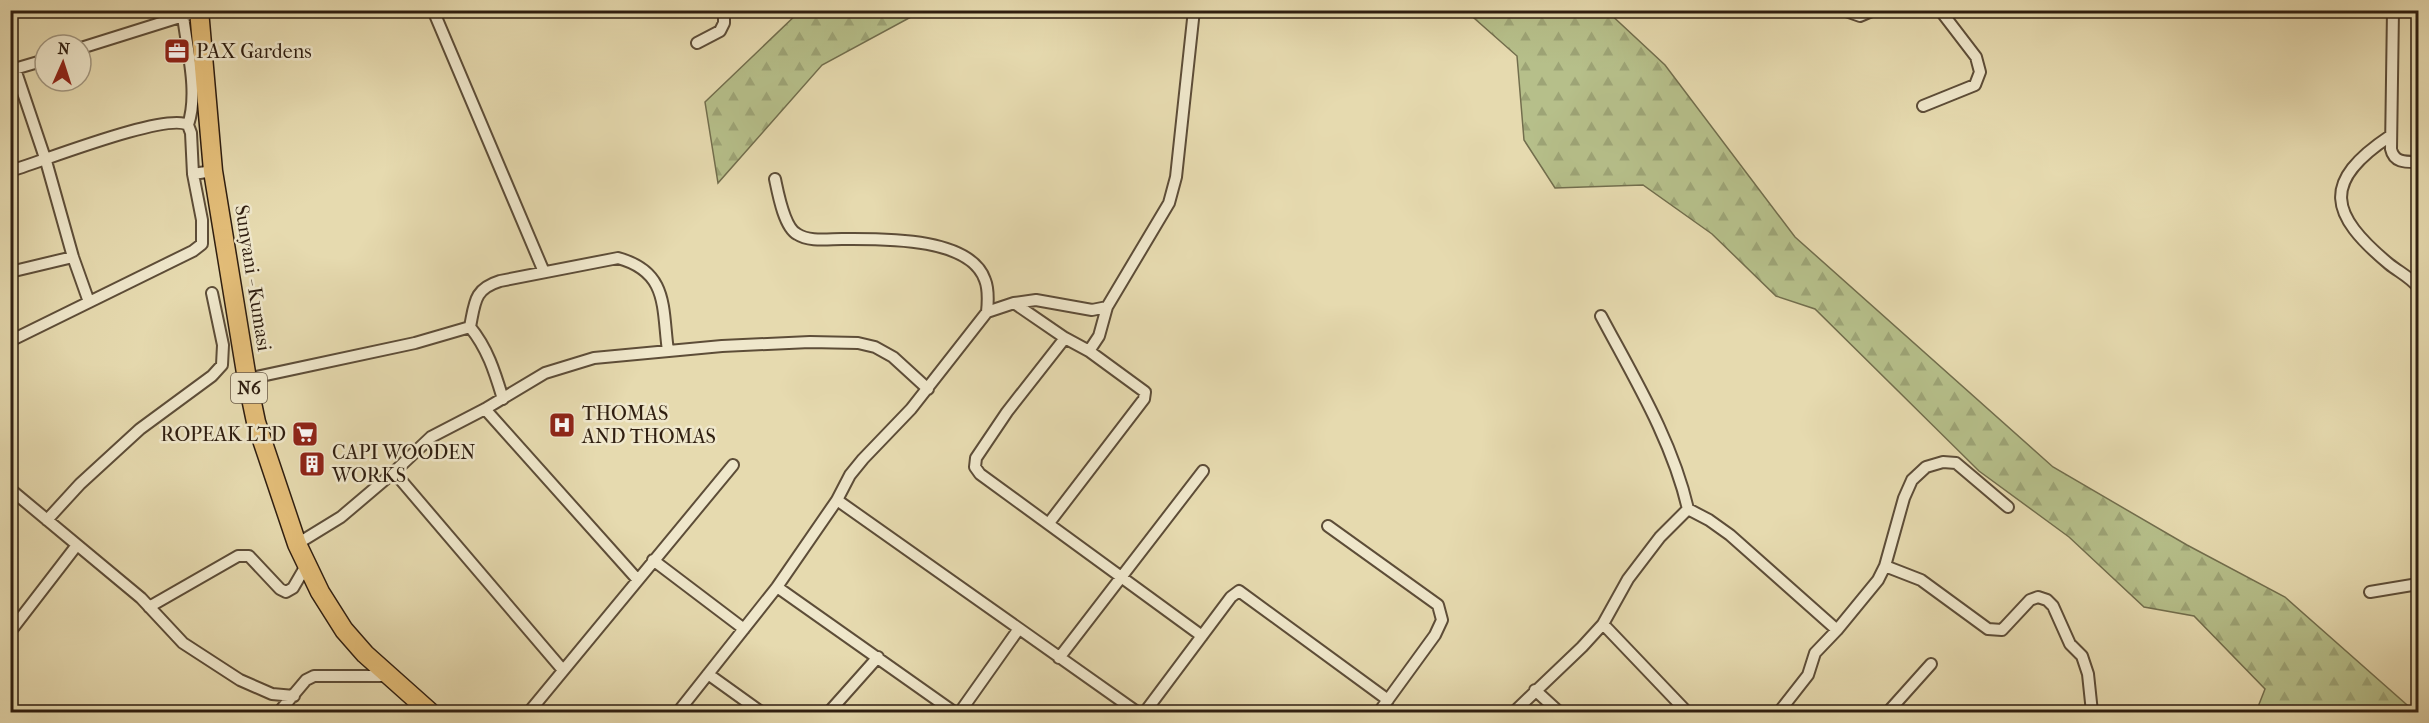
<svg xmlns="http://www.w3.org/2000/svg" width="2429" height="723" font-family="'IM FELL French Canon',serif">
  <style>
    .forest { fill: url(#forest-firs); stroke: #726e4d; stroke-width: 1.5 }
    .lines { fill: none; stroke-linecap: round; stroke-linejoin: round }
    .street-casing { stroke: #5d4d38; stroke-width: 14 }
    .primary-casing { stroke: #2f1e10; stroke-width: 21 }
    .street { stroke: #efe7cb; stroke-width: 10 }
    .primary { stroke: #e3bd78; stroke-width: 18 }
    .labels { text-anchor: middle; dominant-baseline: central; stroke-width: 5; stroke-linejoin: round; paint-order: stroke }
    .shield { fill: #efe7cb; stroke: #695a48; stroke-width: 1.5 }
    .shield-label { font-size: 18px; font-weight: bold; fill: #2f1e10 }
    .poi-label { font-size: 20px; fill: #2f1e10; stroke: #efe7cb; text-anchor: start }
    .street-label { font-size: 20px; fill: #2f1e10; stroke: #efe7cb }
  </style>
  <defs>
    <pattern id="forest-firs" width="22" height="20" patternUnits="userSpaceOnUse" patternTransform="scale(1.5)"><rect width="22" height="20" fill="#b6bf8a"/><path d="M5 1l3.5 6h-7zM16 11l3.5 6h-7z" fill="#9da476"/></pattern>
  </defs>
  <rect width="100%" height="100%" fill="#e6daaf"/>
  <filter id="stains"><feTurbulence type="fractalNoise" baseFrequency=".00333" numOctaves="4"/><feColorMatrix values="0 0 0 0 .2 0 0 0 0 .09 0 0 0 0 .02 0 0 0 .5 -.17"/></filter>
  <radialGradient id="worn" r=".72"><stop offset=".6" stop-color="#630" stop-opacity="0"/><stop offset="1" stop-color="#630" stop-opacity=".3"/></radialGradient>
  <path class="forest" d="M800 11H922L822 65 718 183 705 102Z
    M1466 11H1607L1665 65 1795 237 2053 467 2187 545 2285 597 2415 712H2256L2265 689 2194 616 2144 607 2069 537 1979 471 1815 309 1776 296 1712 234 1643 185 1555 188 1524 140 1517 56Z"/>
  <g class="lines">
    <defs>
      <path id="street" d="M433 10 544 272
        M1843 10 1860 16 1874 10
        M2393 10 2391 149C2394 163 2406 162 2418 162
        M183 16C187 50 199 92 188 125
        M697 43 720 31 724 23V10
        M81 48 199 11
        M15 69 46 161 73 257 89 302
        M11 70 45 60
        M1923 106 1975 85 1980 72 1976 57 1940 10
        M2390 136C2321 182 2329 214 2389 264 2399 272 2410 277 2418 287
        M10 171C41 162 166 112 188 125L191 133 193 174
        M775 179C778 193 784 227 797 234 809 242 828 239 842 239 880 239 970 236 985 280 989 290 988 302 987 312
        M10 272 73 257
        M1014 303 1065 338 1089 351 1145 392 1144 399 1049 523
        M1601 316C1634 378 1672 440 1688 509
        M470 327C475 302 474 289 500 281L618 258C669 272 662 308 668 351
        M470 327C488 349 495 373 503 399
        M1065 338 1007 412 976 458 975 467 980 474 1202 636
        M10 341 193 251 202 244V220L193 174 213 171
        M1089 351 1099 336 1107 307 1169 203 1176 177 1194 10
        M247 379 415 343 470 327
        M485 409 637 579
        M394 472 562 669
        M10 489 141 598 183 643 240 680 272 694 294 696
        M837 500 1137 712
        M47 520 80 484 140 429 212 376 222 365 223 345 212 293
        M1328 526 1438 605 1442 620 1435 635 1379 712
        M297 544 341 517 394 472 431 437 485 409 545 373 594 358 722 346 810 342 858 343 875 347 893 357 928 389
        M653 560 744 629
        M1885 566 1921 580 1988 629 2002 630 2030 600 2038 597 2047 600 2053 606 2070 644 2082 656 2088 674 2092 712
        M777 587 954 712
        M2370 592 2418 584
        M149 607 238 556H249L280 589 286 592 293 588 307 564
        M1603 624 1687 712
        M10 632 77 545
        M1059 658 1203 471
        M708 674 761 712
        M1535 690 1559 712
        M279 712 306 680 314 676H386
        M529 712 733 465
        M678 712 777 587 837 500 850 475 863 459 911 409 987 312 1014 303 1036 300 1092 310 1107 307
        M829 712 878 657
        M960 712 1018 630
        M1145 712 1231 597 1239 591 1388 700
        M1514 712 1582 647 1603 624 1628 579 1660 537 1688 509 1709 520 1730 535 1837 630
        M1779 712 1808 675 1815 653 1837 630 1878 580 1885 566 1904 498 1912 480 1926 467 1943 462 1956 463 2008 507
        M1888 712 1931 664"/>
      <path id="primary" d="M199 10 213 171 247 379 256 422 297 544 320 592 344 630 365 654 430 712"/>
    </defs>
    <use href="#street" class="street-casing"/>
    <use href="#primary" class="primary-casing"/>
    <use href="#street" class="street"/>
    <use href="#primary" class="primary"/>
  </g>
  <defs>
    <symbol id="office-square" viewBox="-11 -11 22 22"><rect x="-9" y="-9" width="18" height="18" rx="4" fill="#8f2418" stroke="#efe7cb"/><path d="M-6-3h4V-5.5h4V-3h4V5H-6ZM-1-4.5V-3h2v-1.5ZM-6 0V1H6V0Z" fill="#fff"/></symbol>
    <symbol id="hospital-square" viewBox="-11 -11 22 22"><rect x="-9" y="-9" width="18" height="18" rx="4" fill="#8f2418" stroke="#efe7cb"/><path d="M-5-5h3v3.5h4V-5h3V5h-3V1.5h-4V5h-3Z" fill="#fff"/></symbol>
    <symbol id="supermarket-square" viewBox="-11 -11 22 22"><rect x="-9" y="-9" width="18" height="18" rx="4" fill="#8f2418" stroke="#efe7cb"/><path d="M-6-5.5h2.5l.6 2H6L4.5 2H-2.5L-4.4-4H-6ZM-1.5 3.2a1.3 1.3 0 1 0 .1 0ZM3 3.2a1.3 1.3 0 1 0 .1 0Z" fill="#fff"/></symbol>
    <symbol id="building-square" viewBox="-11 -11 22 22"><rect x="-9" y="-9" width="18" height="18" rx="4" fill="#8f2418" stroke="#efe7cb"/><path d="M-4-6H4V6H1V3H-1V6H-4ZM-2.5-4.3h1.7v1.8h-1.7ZM.8-4.3h1.7v1.8H.8ZM-2.5-1h1.7V.8h-1.7ZM.8-1h1.7V.8H.8Z" fill="#fff"/></symbol>
  </defs>
  <g fill-rule="evenodd">
    <use href="#office-square" x="162" y="36" width="30" height="30"/>
    <use href="#hospital-square" x="547" y="410" width="30" height="30"/>
    <use href="#supermarket-square" x="290" y="419" width="30" height="30"/>
    <use href="#building-square" x="297" y="449" width="30" height="30"/>
  </g>
  <g class="labels">
    <rect class="shield" x="231" y="373" width="36" height="30" rx="4.5"/>
    <g class="shield-label">
      <text x="249" y="388">N6</text>
    </g>
    <g class="poi-label">
      <text x="196" y="51">PAX Gardens</text>
      <text x="582" y="413">THOMAS<tspan x="582" dy="23">AND THOMAS</tspan></text>
      <text x="286" y="434" text-anchor="end">ROPEAK LTD</text>
      <text x="332" y="452">CAPI WOODEN<tspan x="332" dy="23">WORKS</tspan></text>
    </g>
    <g class="street-label">
      <text transform="translate(253 278) rotate(81)">Sunyani - Kumasi</text>
    </g>
  </g>
  <rect width="2429" height="723" fill="none" stroke="#e6daaf" stroke-width="36"/>
  <rect x="12" y="12" width="2405" height="699" fill="none" stroke="#2f1e10" stroke-width="3"/>
  <rect x="18" y="18" width="2393" height="687" fill="none" stroke="#2f1e10" stroke-width="1.5"/>
  <g transform="translate(63 63) rotate(3)"><circle r="28" fill="#efe7cb" stroke="#a29780" stroke-width="1.5"/>
  <path d="M0-4.5L10 22L0 15L-10 22Z" fill="#8f2418"/>
  <text y="-9" font-size="16" font-weight="bold" text-anchor="middle" fill="#2f1e10">N</text>
  </g>
  <rect width="100%" height="100%" filter="url(#stains)"/>
  <rect width="100%" height="100%" fill="url(#worn)"/>
</svg>
